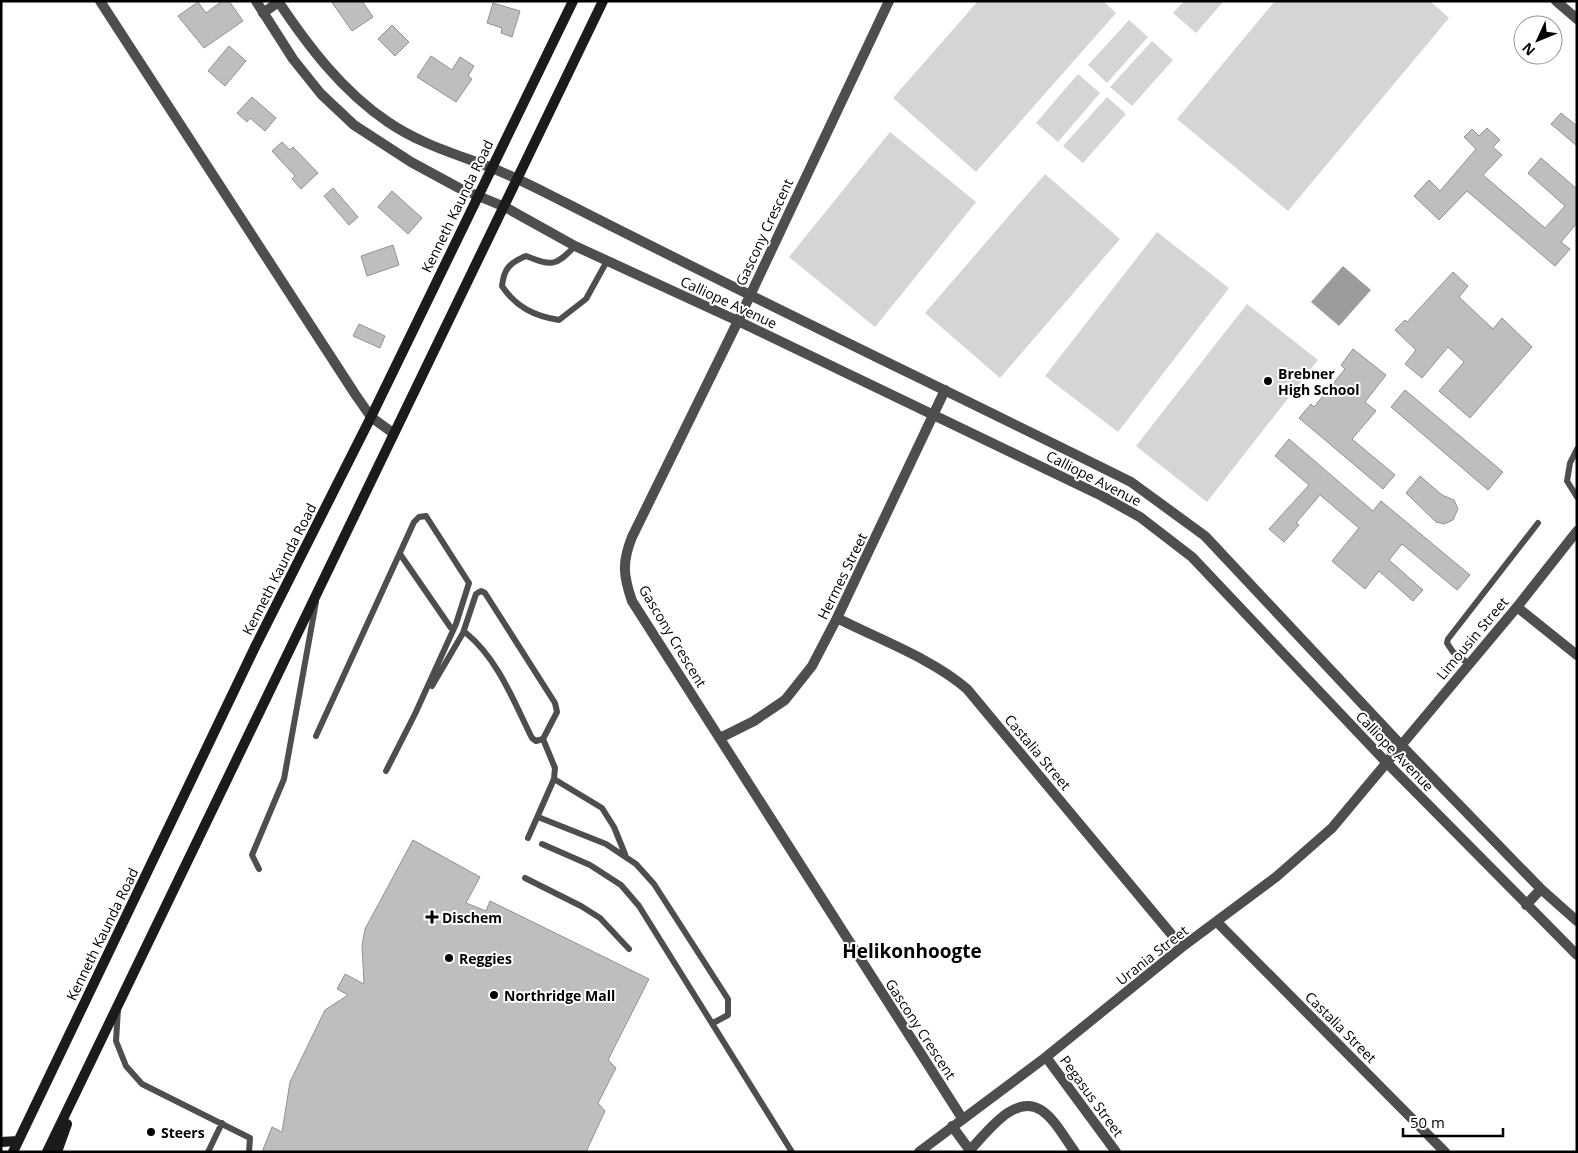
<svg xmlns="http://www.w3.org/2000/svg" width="1578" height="1153" font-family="'Open Sans',sans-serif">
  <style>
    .green { fill: #d5d5d5 }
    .water { fill: #9c9c9c }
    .building { fill: #bebebe; stroke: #929292 }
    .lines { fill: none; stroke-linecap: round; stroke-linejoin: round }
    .service { stroke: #4e4e4e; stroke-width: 6 }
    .minor { stroke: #4e4e4e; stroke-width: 10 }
    .tertiary { stroke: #4e4e4e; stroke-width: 10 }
    .secondary { stroke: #1b1b1b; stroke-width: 10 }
    .poi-dot { fill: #000; stroke: #fff; stroke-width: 2 }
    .labels { text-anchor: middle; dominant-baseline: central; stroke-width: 4; stroke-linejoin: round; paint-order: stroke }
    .street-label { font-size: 14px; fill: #000; stroke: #fff }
    .poi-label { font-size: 14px; font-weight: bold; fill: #000; stroke: #fff; text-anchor: start }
    .district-label { font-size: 19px; font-weight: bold; fill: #000; stroke: #fff }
  </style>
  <rect width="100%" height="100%" fill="#fff"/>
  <path class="green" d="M978 1H1103L1116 13 976 172 893 98Z
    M1184 1H1224L1196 33 1173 13Z
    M1275 1H1430L1449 18 1288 211 1177 119Z
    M1129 20 1148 37 1107 83 1088 65Z
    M1152 41 1173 60 1132 106 1110 87Z
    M1078 74 1100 93 1058 142 1036 123Z
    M1107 97 1126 114 1083 163 1063 146Z
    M890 132 976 202 875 327 789 257Z
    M1045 174 1120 239 1000 378 925 313Z
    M1157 232 1229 288 1118 432 1045 376Z
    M1247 304 1318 360 1207 502 1136 446Z"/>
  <path class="water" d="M1343 266 1371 290 1339 326 1311 302Z"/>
  <path class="building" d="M222 1H229L243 21 204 48 178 16 198 2 206 13Z
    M331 1H362L373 17 352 31Z
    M493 3 520 11 512 37 501 33 502 28 487 23Z
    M392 25 409 42 395 56 378 39Z
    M229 46 246 61 225 86 208 71Z
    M431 56 452 70 460 57 474 66 468 76 472 79 456 102 417 77Z
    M252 97 276 118 265 131 250 118 247 122 237 113Z
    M1561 113 1577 126V146L1551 124Z
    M1487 128 1500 140 1493 147 1502 155 1483 175 1545 228 1565 206 1528 173 1541 158 1577 189V223L1561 242 1570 249 1555 266 1467 191 1439 220 1414 196 1429 180 1440 191 1476 149 1464 137 1472 129 1479 136Z
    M282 142 290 150 293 147 318 173 301 189 292 179 295 176 272 151Z
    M333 188 358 217 349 225 324 196Z
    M392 191 422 218 408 234 378 207Z
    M393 245 399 265 367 276 361 256Z
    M1453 272 1468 286 1459 297 1493 329 1502 318 1532 347 1470 418 1439 391 1464 362 1448 347 1422 378 1405 364 1416 350 1395 330 1405 320 1407 322Z
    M359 324 385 336 380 348 353 336Z
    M1353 349 1386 375 1365 402 1376 411 1352 439 1395 475 1383 489 1299 418 1311 404 1314 407 1345 369 1341 365Z
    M1405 390 1503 472 1488 490 1391 407Z
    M1289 439 1373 511 1381 501 1470 575 1457 590 1402 544 1389 560 1423 590 1413 601 1379 571 1365 589 1332 561 1359 528 1320 495 1296 523 1299 525 1284 542 1269 529 1309 485 1275 456Z
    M1420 476 1442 495 1454 500 1458 509 1453 520 1444 524 1436 522 1406 493Z
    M413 840 480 877 466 903 486 911 490 901 649 979 608 1060 616 1068 598 1103 605 1111 586 1152H262L272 1127 282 1132 290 1082 325 1010 348 995 337 989 345 974 364 984 362 946 365 929Z"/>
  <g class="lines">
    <path class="service" d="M575 246C555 267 552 266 526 256 509 263 504 269 502 286 516 307 534 316 559 320L586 299 607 261
      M1577 449 1570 463 1567 481 1577 497
      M400 554 451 628H454
      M463 633 476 594 481 591 485 593 555 703 557 712 543 739 555 768 554 779 528 838
      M1469 664 1453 652 1447 643 1448 639 1538 523
      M432 686 463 633H466C498 659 514 702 532 738L536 741 543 739
      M316 736 414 522 419 517 426 516 469 583 456 624 415 714
      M386 771 416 712
      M554 779 602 808 614 827 625 854
      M538 817 606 844 636 864 654 884 728 999V1015L713 1023
      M542 844 590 865 621 885 639 906 792 1152
      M259 869 252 855 284 779 316 602
      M525 878 581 906 600 918 629 949
      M118 1009 116 1041 126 1066 142 1084 250 1138 249 1152
      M208 1152 222 1123"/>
    <path class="minor" d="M100 1 355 394 371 417 393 433
      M889 1 738 321 632 537C622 562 623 575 632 601L962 1118
      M1556 1 1577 19
      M263 13 280 1
      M1517 607 1577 655
      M837 618C878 639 933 659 967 689L1182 947
      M720 738 754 721 785 700 812 666 837 618 945 390
      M1217 922 1445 1152
      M1046 1057 1116 1152
      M952 1126 971 1152
      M970 1150C986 1134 1014 1093 1041 1110 1055 1119 1065 1139 1075 1152
      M919 1152 1046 1057 1182 947 1276 877 1332 828 1517 607 1577 531"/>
    <path class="tertiary" d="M256 1 293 59 321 94 354 125 411 162 459 188 505 207 575 246 738 321 1102 496 1140 517 1192 557 1386 762 1577 955
      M278 1C308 46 342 91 388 122 420 144 456 154 492 168 517 178 540 190 564 202 752 298 942 388 1131 482L1205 536 1400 744 1541 889 1577 921
      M1526 905 1541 889"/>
    <path class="secondary" d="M1 1142 18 1141
      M13 1152 256 645 371 417 573 1
      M47 1152 603 1
      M57 1152 67 1124"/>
  </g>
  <g class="poi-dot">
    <circle cx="1268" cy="381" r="5"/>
    <path d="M429.5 909.5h5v5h5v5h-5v5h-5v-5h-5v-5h5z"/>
    <circle cx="449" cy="958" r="5"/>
    <circle cx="494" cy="995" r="5"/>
    <circle cx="151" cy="1132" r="5"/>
  </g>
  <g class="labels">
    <g class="street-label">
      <text transform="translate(457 206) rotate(-64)">Kenneth Kaunda Road</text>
      <text transform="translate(764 232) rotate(-65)">Gascony Crescent</text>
      <text transform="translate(729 302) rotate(25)">Calliope Avenue</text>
      <text transform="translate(1094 478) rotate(27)">Calliope Avenue</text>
      <text transform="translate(279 569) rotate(-63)">Kenneth Kaunda Road</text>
      <text transform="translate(842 576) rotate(-64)">Hermes Street</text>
      <text transform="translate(673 636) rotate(59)">Gascony Crescent</text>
      <text transform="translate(1472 638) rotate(-50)">Limousin Street</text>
      <text transform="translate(1395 751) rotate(46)">Calliope Avenue</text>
      <text transform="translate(1038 752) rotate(50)">Castalia Street</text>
      <text transform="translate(102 934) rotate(-64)">Kenneth Kaunda Road</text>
      <text transform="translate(1152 955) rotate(-38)">Urania Street</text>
      <text transform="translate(1341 1027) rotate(45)">Castalia Street</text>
      <text transform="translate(921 1029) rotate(57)">Gascony Crescent</text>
      <text transform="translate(1092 1096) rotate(54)">Pegasus Street</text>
    </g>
    <g class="poi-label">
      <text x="1278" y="373">Brebner<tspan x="1278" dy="16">High School</tspan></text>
      <text x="442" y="917">Dischem</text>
      <text x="459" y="958">Reggies</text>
      <text x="504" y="995">Northridge Mall</text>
      <text x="161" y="1132">Steers</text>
    </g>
    <g class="district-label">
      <text x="912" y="951">Helikonhoogte</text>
    </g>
  </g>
  <rect width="1578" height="1153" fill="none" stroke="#000000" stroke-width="5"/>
  <g transform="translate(1538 40) rotate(226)"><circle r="24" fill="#ffffff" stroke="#999999"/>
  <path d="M0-4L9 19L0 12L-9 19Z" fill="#000000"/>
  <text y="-8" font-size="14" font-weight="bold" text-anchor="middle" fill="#000000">N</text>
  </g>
  <path d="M1403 1128v8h100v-8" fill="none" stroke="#000000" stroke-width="2.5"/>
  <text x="1410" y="1128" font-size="15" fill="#000000" stroke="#ffffff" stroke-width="4" paint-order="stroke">50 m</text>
</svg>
